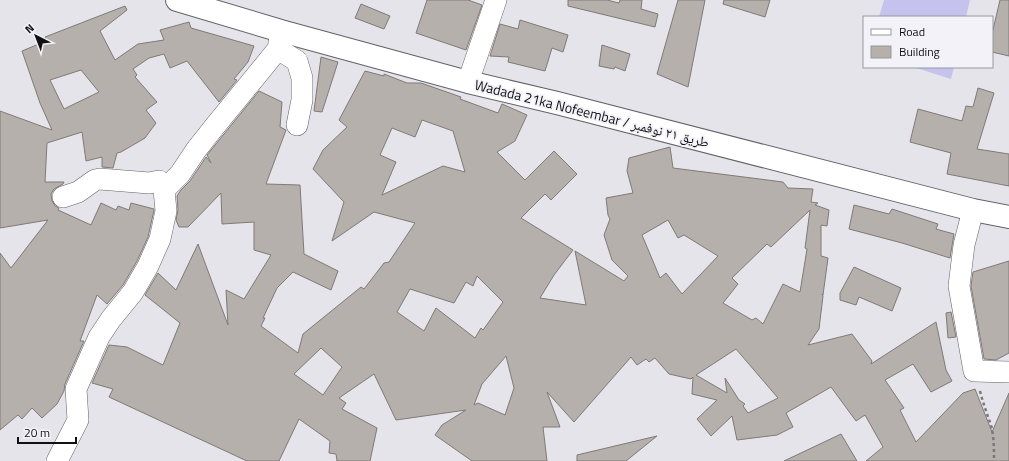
<svg xmlns="http://www.w3.org/2000/svg" width="1009" height="461" font-family="'Titillium Web','Noto Naskh Arabic',sans-serif">
  <style>
    .green { fill: #c5c3ed }
    .building { fill: #b5b0ab; stroke: #7f7a76; fill-rule: evenodd }
    .lines { fill: none; stroke-linecap: round; stroke-linejoin: round }
    .minor-casing { stroke: #626267; stroke-width: 22 }
    .tertiary-casing { stroke: #626267; stroke-width: 24 }
    .path { stroke: #78777c; stroke-width: 2.5; stroke-dasharray: 3 3; stroke-linecap: butt }
    .minor { stroke: #fff; stroke-width: 21 }
    .tertiary { stroke: #fff; stroke-width: 22 }
    .labels { text-anchor: middle; dominant-baseline: central; stroke-width: 3.5; stroke-linejoin: round; paint-order: stroke }
    .street-label { font-size: 14px; fill: #111013; stroke: #f2f2f8 }
  </style>
  <rect width="100%" height="100%" fill="#e5e4eb"/>
  <path class="green" d="M884 0H970L966 17H879Z
    M913 67H954L951 79Z"/>
  <path class="building" d="M427 0H468L482 5 466 50 416 33Z
    M568 0H607L619 3 620 0H642L641 9 658 14 655 27 568 6Z
    M678 0H705L688 87 657 74Z
    M724 0H770L765 17 723 4Z
    M1000 0H1009V56L992 52V34Z
    M361 4 390 16 384 29 355 18Z
    M125 6 127 10 100 31 115 60 138 44 164 40 160 30 189 22 191 28 254 46 248 62 234 79 237 80 219 102 187 61 170 68 164 54 149 58 133 69 137 75 135 77 157 102 146 110 156 123 145 138 121 152 117 153 113 168 102 167V157L86 161 82 132 47 143 45 182H64L63 184 54 189 51 194 52 201 55 206 59 208 58 210 91 225 101 203 116 210 118 206 129 210 131 203 154 209V210L148 237 137 261 123 285 107 304 97 295 80 341H84L65 384 64 391 57 404 42 418 32 408 22 419 18 415 0 430V253L11 268 48 220 0 228V111L52 130 40 103 22 51 46 41 45 37ZM81 70 99 92 64 109 50 80Z
    M520 20 568 35 563 52 552 48 545 71 508 62 509 57 490 56 500 24 518 29Z
    M602 45 630 54 625 71 615 67 614 69 599 66Z
    M321 57 338 62 322 112 314 111Z
    M365 71 384 76V74L407 83H421L461 97 460 99 498 113 502 104 527 115 515 141 497 152 525 180 554 151 577 174 551 200 545 194 521 218 573 250 554 275 540 298 586 305 575 251 624 281 628 276 612 260 604 235 610 219 608 215 606 198 633 193 627 171 629 158 670 147 673 168 783 182 788 188 813 189 811 202 818 203 815 205 829 210 827 226 821 225V256L828 258 823 295 822 294 823 296 819 329 808 345 852 334 872 361 871 364 936 322 946 370 952 381 931 392 913 364 885 380 904 408 900 410 916 442 963 393 975 389 992 432 1009 393V461H866L883 447 865 415 856 421 831 387 786 413 793 427 777 435 737 440 732 416 711 436 697 419 717 400 692 394 693 377 691 379 669 374 655 358 649 362 646 359 637 365 631 357 574 422 547 392 560 427H543L547 461H472L435 435 442 425 466 410 396 420 374 374 339 398 346 403 342 409 377 428 370 461H337L336 454 329 453 330 441 299 419 279 461H247L109 397 113 389 92 383 109 345 127 347 163 365 180 323 145 295 158 273 176 290 198 244 228 325 226 290 244 299 271 255 254 250V222L222 224 221 193 188 227H179L176 220 178 210 177 196 181 190 190 181 206 157 211 163 207 155 259 91 282 102 280 127 286 130 266 184 300 185 304 254 338 271 331 290 293 272 277 288 263 318H265L261 326 298 353 303 334 361 287 364 289 384 263 389 262 415 223 374 212 332 241 344 202 313 169 323 150 347 127 339 120ZM422 120 453 131 465 172 443 166 382 195 396 162 380 155 392 128 415 137ZM810 210 805 248 807 249 800 292 783 284 763 324 756 318 752 320 723 303 738 284 732 278 767 244 771 247ZM668 220 678 238 684 235 718 256 682 294 666 273 660 278 642 235ZM477 276 503 302 483 330 481 328 475 338 436 308 424 331 397 312 410 289 454 303 466 282 473 286ZM321 348 342 367 323 395 294 374ZM736 349 778 398 748 413 743 406 745 404 739 400 725 378 727 393 696 375ZM506 356 514 388 505 415 478 403 474 405 482 384Z
    M978 88 994 93 977 149 1009 154V186L947 174 951 153 910 142 918 109 962 121 966 106 973 107Z
    M854 205 889 214 892 209 938 224 936 229 954 234 950 258 902 243 849 229Z
    M1009 261V353L996 360 984 359 971 286 973 272Z
    M854 267 901 288 892 311 859 297 856 305 840 300V293Z
    M951 312 956 337 948 338 946 313Z
    M841 434 857 461H784Z
    M657 436 626 461H577V455Z"/>
  <g class="lines">
    <defs>
      <path id="minor" d="M278 49 297 61 302 78V100L297 125
        M468 82 496 0
        M63 197 78 192 95 180 100 179 149 183 159 181 164 190 180 174 196 150 215 126 278 49 281 31
        M973 210 964 245 959 286 974 371 1009 372
        M57 461 78 420 76 389 99 337 111 319 133 292 148 266 160 239 166 211 164 190"/>
      <path id="tertiary" d="M177 0 281 31 468 82 557 103 973 210 1009 217"/>
    </defs>
    <use href="#minor" class="minor-casing"/>
    <use href="#tertiary" class="tertiary-casing"/>
    <path class="path" d="M980 391C983 403 987 414 991 425 994 437 994 449 994 461"/>
    <use href="#minor" class="minor"/>
    <use href="#tertiary" class="tertiary"/>
  </g>
  <g class="labels">
    <g class="street-label">
      <text transform="translate(592 113) rotate(14)">Wadada 21ka Nofeembar / طريق ٢١ نوفمبر</text>
    </g>
  </g>
  <rect x="863" y="16" width="130" height="52" fill="#f2f2f8" stroke="#98989c"/>
  <rect x="871" y="29" width="20" height="6" fill="#ffffff" stroke="#98989c"/>
  <text x="899" y="36" font-size="12" fill="#111013">Road</text>
  <rect x="871" y="46" width="20" height="12" fill="#b5b0ab" stroke="#98989c"/>
  <text x="899" y="56" font-size="12" fill="#111013">Building</text>
  <g transform="translate(36 36) rotate(318)" stroke="#f2f2f8" stroke-width="3" paint-order="stroke">
  <path d="M0-3L7 15L0 10L-7 15Z" fill="#111013"/>
  <text y="-6" font-size="11" font-weight="bold" text-anchor="middle" fill="#111013">N</text>
  </g>
  <path d="M18 437v6h58v-6" fill="none" stroke="#111013" stroke-width="2"/>
  <text x="24" y="437" font-size="12" fill="#111013" stroke="#f2f2f8" stroke-width="3" paint-order="stroke">20 m</text>
</svg>
